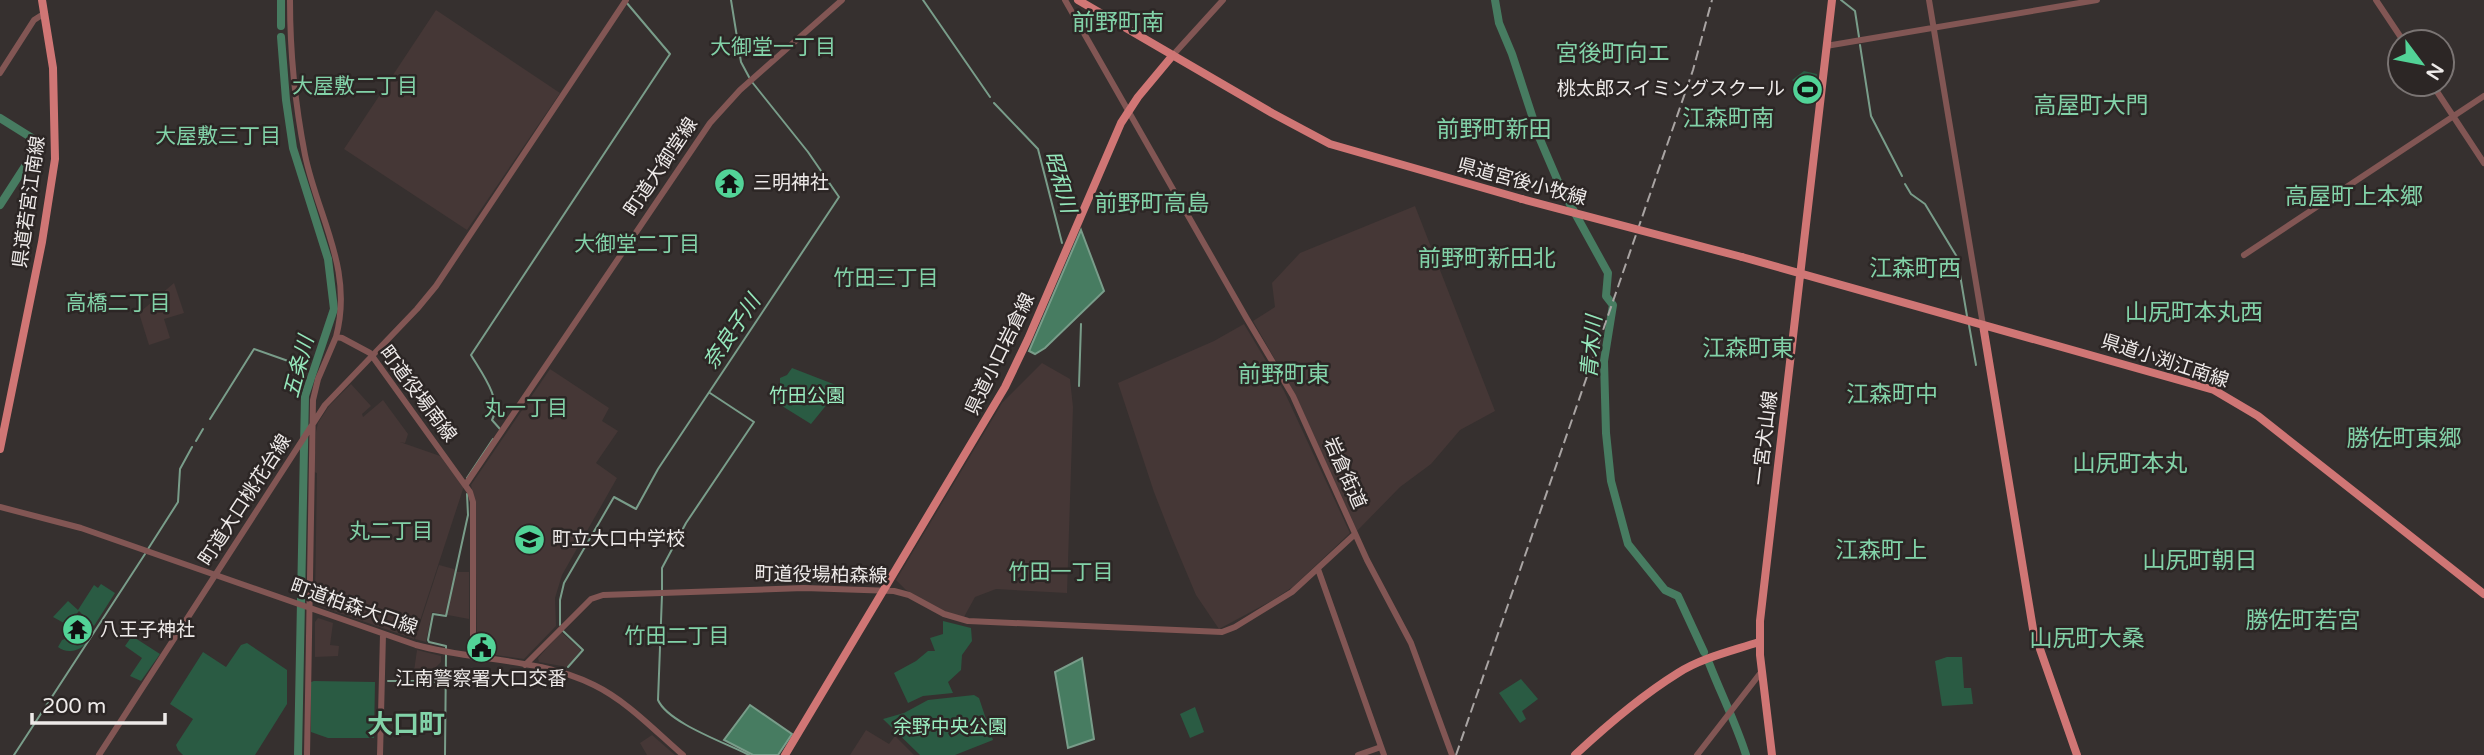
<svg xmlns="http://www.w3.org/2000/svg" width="2484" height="755" font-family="'Varela Round','Noto Sans JP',sans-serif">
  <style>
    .built { fill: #453736 }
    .green { fill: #2a5b43 }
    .water { fill: #477c61; stroke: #799d8a; stroke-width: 2 }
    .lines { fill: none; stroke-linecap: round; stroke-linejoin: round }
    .stream { stroke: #799d8a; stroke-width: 2 }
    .river { stroke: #477c61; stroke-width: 8 }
    .minor { stroke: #825654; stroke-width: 6 }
    .major { stroke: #d07675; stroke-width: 8 }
    .rail { stroke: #a9a4a3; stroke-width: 2; stroke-dasharray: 10 5; stroke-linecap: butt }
    .major-bridge { stroke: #d07675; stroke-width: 8 }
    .labels { text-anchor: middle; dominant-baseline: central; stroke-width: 5; stroke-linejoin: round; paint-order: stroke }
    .poi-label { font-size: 19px; fill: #eeeae9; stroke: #2c2625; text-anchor: start }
    .street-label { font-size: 19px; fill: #eeeae9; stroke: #2c2625 }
    .park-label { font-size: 19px; fill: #99ecbf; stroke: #2c2625 }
    .neighbourhood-label { font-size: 21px; fill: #82d2a8; stroke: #2c2625 }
    .water-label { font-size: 21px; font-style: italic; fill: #95e8bc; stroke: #2c2625 }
    .quarter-label { font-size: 23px; fill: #82d2a8; stroke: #2c2625 }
    .district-label { font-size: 26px; font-weight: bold; fill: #82d2a8; stroke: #2c2625 }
  </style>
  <rect width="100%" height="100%" fill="#36302f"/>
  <path class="built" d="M436 10 560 93 467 230 344 149Z
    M1415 206 1495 411 1460 430 1431 464 1400 487 1357 531 1296 396 1253 321 1275 307 1272 283 1300 253Z
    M174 283 184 313 164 319 170 338 149 345 139 313Z
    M1244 324 1284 391 1350 533 1294 586 1273 600 1219 629 1196 595 1172 538 1154 492 1118 383 1214 341Z
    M1042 363 1070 379 1073 407 1067 593 996 589 975 597 964 617 952 615 906 590 896 580 1002 403Z
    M550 369 609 408 602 421 618 431 596 463 617 478 562 575 555 598 556 626 524 659 489 654V643H477L475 503 471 485Z
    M351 384 371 406 362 414 363 417 383 400 408 434 405 443 400 442 443 457 464 486 414 639 319 606 315 600 317 473 314 472 316 432 318 423 329 406Z
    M439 565 454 569 456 572H469V619L432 612 426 642 415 639Z
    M318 618 333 623 330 645 339 646 338 656 315 657V622Z
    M561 632 581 650 567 667 539 662 538 658Z
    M417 650 441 656V662L436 667V679H420V671H414Z
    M866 730 889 744 895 736 914 755H850Z
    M652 735 675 755H647L640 743Z"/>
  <path class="green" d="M1804 71 1817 74 1815 98 1809 97 1792 80Z
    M792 368 841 387 811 424 774 401 780 389V378L787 375Z
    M101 584 115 593 94 626 79 611 74 617 80 616 86 622 87 626 91 627C94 645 71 658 58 647L62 640 68 638 76 641 83 637 84 634 53 617 68 601 78 610 94 585 98 588Z
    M943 621 971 628 972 641 962 655 961 670 948 682 953 693 923 696 908 703 894 673 916 661 928 651H935L930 638 943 634Z
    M132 636 160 654 141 681 130 676 142 658 125 646Z
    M247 643 287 670V704L255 755H183L178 750 176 745 193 719 170 704 203 652 226 667 241 645Z
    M1947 657H1962L1964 688H1971L1973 704 1942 706 1935 661Z
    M1521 679 1538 699 1522 711 1526 719 1520 723 1499 693Z
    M314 681 375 682 374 738H328L311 732V682Z
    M974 695 979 698 993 740 955 755H920L883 719 904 713 928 700Z
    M1195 707 1204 732 1190 738 1180 714Z"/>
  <path class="water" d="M1081 230 1104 291 1045 348 1035 354 1029 351Z
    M1082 658 1094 739 1068 748 1055 672Z
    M750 705 792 734 778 755H753L724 740Z"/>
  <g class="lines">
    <path class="stream" d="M731 0 741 62 749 77
      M923 0 990 97
      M1841 0 1855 11 1859 37
      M1860 45 1871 116 1902 176
      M994 103 1038 149 1062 243
      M1905 184 1911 194 1925 204 1957 257 1967 316
      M1969 325 1976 365
      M1079 386 1081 324
      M210 419 254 349 291 362
      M500 429 492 420C503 400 481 372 471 355L670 54 626 2
      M196 441 203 429
      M467 478 493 439
      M148 549 178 502 180 469 192 447
      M662 590V568L686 523 754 422 710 393
      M662 595 658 700C668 723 726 743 749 755
      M560 625V600L564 583 614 497 636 509 658 469 839 197 808 152 752 82
      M562 630 583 650 568 667
      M446 649V646L429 642 428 640 433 614 446 616 468 515 467 494
      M388 681H415
      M417 681 443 682
      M14 755 145 554
      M445 755 446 655"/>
    <path class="river" d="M281 0V26
      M1495 0 1499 23 1512 54 1539 137 1560 186 1608 273 1606 296 1613 305 1604 361 1606 433 1611 481 1628 544 1665 590 1678 596 1704 652
      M281 37 286 100 293 148 328 259 334 309 305 396 298 755
      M0 118 40 143 0 205
      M1709 663C1721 694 1736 723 1746 755"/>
    <path class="minor" d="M290 0C290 52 295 104 305 155 318 218 354 269 336 337L342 338 370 353 470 492 473 502V657
      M1065 0 1247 319 1293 396 1367 560 1411 643 1452 755
      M1929 0 1983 325
      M2376 0 2404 42
      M1826 46 2097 0
      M1173 55 1223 0
      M0 73 34 20 45 13
      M2432 84 2484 163
      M2244 255 2484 96
      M466 484 710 123 740 90 842 0
      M0 507 81 528 416 645C474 661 540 658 594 685 627 701 655 731 683 755
      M1318 569 1384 755
      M525 665 591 599 603 595 804 588 894 591 909 595 944 614 968 621 1222 632 1235 627 1292 592 1355 534
      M99 755 325 405 417 309 436 286 626 0
      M307 755 313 400 318 379 336 337
      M380 755 383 634
      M1358 755 1381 747
      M1697 755 1762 671"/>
    <path class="major" d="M1078 0 1272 113 1330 144 1522 199
      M1742 257 2214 390 2258 416 2484 594
      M1983 325 2033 629 2077 755
      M0 449 42 242 55 159 53 68 42 0
      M785 755 1005 387 1028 339 1121 123 1138 97 1173 55
      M1575 755C1606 726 1641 696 1678 673 1701 658 1732 651 1759 642
      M1772 755 1760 655V621L1832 0"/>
    <path class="rail" d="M1456 755 1693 70 1712 0"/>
    <path class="major-bridge" d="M1522 199 1742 257"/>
  </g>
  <defs>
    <symbol id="stadium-disc" viewBox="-11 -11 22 22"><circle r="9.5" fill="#52d397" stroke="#2c2625"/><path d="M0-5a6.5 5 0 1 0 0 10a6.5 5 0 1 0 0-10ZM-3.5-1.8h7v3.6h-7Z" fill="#111"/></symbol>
    <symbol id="temple-disc" viewBox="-11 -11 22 22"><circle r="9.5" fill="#52d397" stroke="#2c2625"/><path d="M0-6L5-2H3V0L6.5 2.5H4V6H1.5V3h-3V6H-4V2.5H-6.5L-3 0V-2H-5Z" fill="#111"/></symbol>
    <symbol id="school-disc" viewBox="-11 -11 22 22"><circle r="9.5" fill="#52d397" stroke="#2c2625"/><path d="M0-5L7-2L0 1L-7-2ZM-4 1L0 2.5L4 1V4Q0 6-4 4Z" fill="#111"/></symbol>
    <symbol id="civic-disc" viewBox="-11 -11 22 22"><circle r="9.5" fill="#52d397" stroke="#2c2625"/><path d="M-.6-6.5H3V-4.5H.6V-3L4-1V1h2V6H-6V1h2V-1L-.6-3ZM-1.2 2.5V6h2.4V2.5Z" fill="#111"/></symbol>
  </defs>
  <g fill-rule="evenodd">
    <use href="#stadium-disc" x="1790" y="72" width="35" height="35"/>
    <use href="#temple-disc" x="712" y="166" width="35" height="35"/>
    <use href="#school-disc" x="512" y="522" width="35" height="35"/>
    <use href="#temple-disc" x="60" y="612" width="35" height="35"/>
    <use href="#civic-disc" x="464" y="630" width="35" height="35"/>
  </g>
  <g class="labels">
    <g class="poi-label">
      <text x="1785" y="89" text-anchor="end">桃太郎スイミングスクール</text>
      <text x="753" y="183">三明神社</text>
      <text x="552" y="539">町立大口中学校</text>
      <text x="100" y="630">八王子神社</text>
      <text x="481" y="679" text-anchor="middle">江南警察署大口交番</text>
    </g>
    <g class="street-label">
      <text transform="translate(661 167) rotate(-56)">町道大御堂線</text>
      <text transform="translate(1522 182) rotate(15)">県道宮後小牧線</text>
      <text transform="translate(29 202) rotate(-82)">県道若宮江南線</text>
      <text transform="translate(1000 354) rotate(-64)">県道小口岩倉線</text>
      <text transform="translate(2165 361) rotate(18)">県道小渕江南線</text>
      <text transform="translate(418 394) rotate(53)">町道役場南線</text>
      <text transform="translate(1765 438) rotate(-83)">一宮犬山線</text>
      <text transform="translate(1345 473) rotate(66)">岩倉街道</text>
      <text transform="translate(245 500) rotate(-57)">町道大口桃花台線</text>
      <text transform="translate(821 575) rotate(1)">町道役場柏森線</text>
      <text transform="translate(354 607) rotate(19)">町道柏森大口線</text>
    </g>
    <g class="park-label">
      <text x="807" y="396">竹田公園</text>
      <text x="950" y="727">余野中央公園</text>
    </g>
    <g class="neighbourhood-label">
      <text x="773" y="47">大御堂一丁目</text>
      <text x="355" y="86">大屋敷二丁目</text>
      <text x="218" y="136">大屋敷三丁目</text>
      <text x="637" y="244">大御堂二丁目</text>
      <text x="886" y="278">竹田三丁目</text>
      <text x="118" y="303">高橋二丁目</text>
      <text x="526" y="408">丸一丁目</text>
      <text x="391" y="531">丸二丁目</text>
      <text x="1061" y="572">竹田一丁目</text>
      <text x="677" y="636">竹田二丁目</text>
    </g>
    <g class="water-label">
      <text transform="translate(1060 182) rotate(74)">昭和川</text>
      <text transform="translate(732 332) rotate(-56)">奈良子川</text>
      <text transform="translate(1592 347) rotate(-85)">青木川</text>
      <text transform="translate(299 367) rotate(-75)">五条川</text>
    </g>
    <g class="quarter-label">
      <text x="1118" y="23">前野町南</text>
      <text x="1613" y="54">宮後町向エ</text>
      <text x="2091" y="106">高屋町大門</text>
      <text x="1728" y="119">江森町南</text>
      <text x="1494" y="130">前野町新田</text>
      <text x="2354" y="197">高屋町上本郷</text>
      <text x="1152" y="204">前野町高島</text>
      <text x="1487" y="259">前野町新田北</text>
      <text x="1915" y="269">江森町西</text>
      <text x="2194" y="313">山尻町本丸西</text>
      <text x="1748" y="349">江森町東</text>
      <text x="1284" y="375">前野町東</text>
      <text x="1892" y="395">江森町中</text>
      <text x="2404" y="439">勝佐町東郷</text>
      <text x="2130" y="464">山尻町本丸</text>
      <text x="1881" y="551">江森町上</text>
      <text x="2200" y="561">山尻町朝日</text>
      <text x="2303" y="621">勝佐町若宮</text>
      <text x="2087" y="639">山尻町大桑</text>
    </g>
    <g class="district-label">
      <text x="406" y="724">大口町</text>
    </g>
  </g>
  <g transform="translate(2421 63) rotate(122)"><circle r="33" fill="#2c2625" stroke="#7a7473" stroke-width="2"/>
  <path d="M0-5L12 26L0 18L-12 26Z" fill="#52d397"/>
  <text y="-10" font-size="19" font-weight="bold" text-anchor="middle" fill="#eeeae9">N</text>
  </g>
  <path d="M32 713v10h133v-10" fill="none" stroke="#eeeae9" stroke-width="3.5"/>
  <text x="42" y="713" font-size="21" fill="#eeeae9" stroke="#2c2625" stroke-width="5" paint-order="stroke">200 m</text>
</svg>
